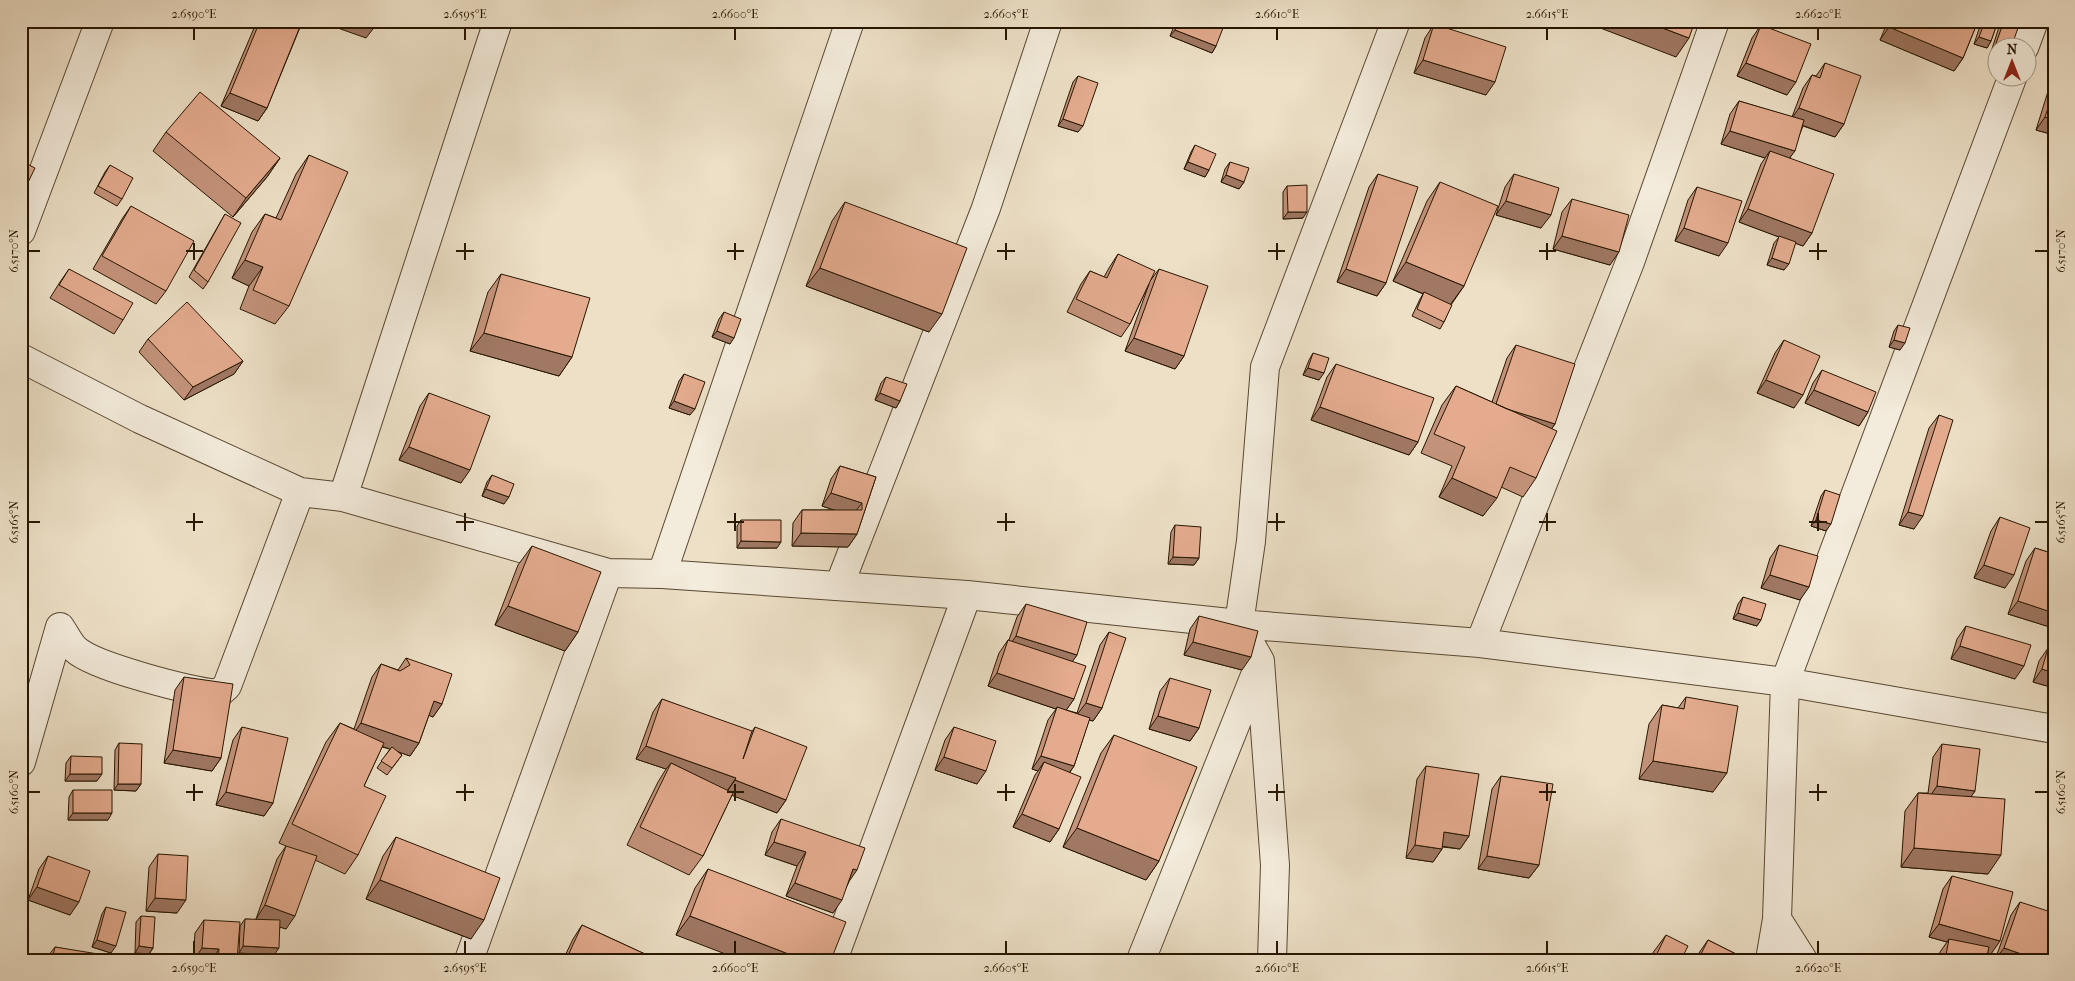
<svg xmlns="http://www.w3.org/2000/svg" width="2075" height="981" font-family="'IM FELL French Canon',serif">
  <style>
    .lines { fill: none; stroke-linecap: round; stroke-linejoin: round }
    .minor-casing { stroke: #584832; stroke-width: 30 }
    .minor { stroke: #f3ebdb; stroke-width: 28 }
    .wall { fill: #c4937b; stroke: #271601 }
    .shaded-wall { fill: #a07864; stroke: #271601 }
    .building { fill: #e4ab8f; stroke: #271601 }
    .ticks { fill: none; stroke: #271601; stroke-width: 2 }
    .neatline { fill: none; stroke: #271601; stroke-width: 2 }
    .ticks-label { font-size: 12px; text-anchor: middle; fill: #271601 }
  </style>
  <rect width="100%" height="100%" fill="#ede0c7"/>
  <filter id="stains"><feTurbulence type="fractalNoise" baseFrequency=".004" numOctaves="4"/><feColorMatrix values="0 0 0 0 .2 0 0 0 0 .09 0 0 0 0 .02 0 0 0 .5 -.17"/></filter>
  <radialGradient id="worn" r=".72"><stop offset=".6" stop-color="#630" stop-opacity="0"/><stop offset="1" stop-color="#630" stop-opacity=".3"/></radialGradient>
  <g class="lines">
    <defs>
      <path id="minor" d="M2024 48 2034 21
        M21 231 100 21
        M21 358 140 419 300 492 343 497 608 573 662 574 967 595 1239 624 1480 643 1785 682 2054 729
        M343 497 498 21
        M662 574 850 21
        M839 586 986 208 1048 21
        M1480 643 1630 262 1715 21
        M21 762 60 627C65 634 69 643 75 649 94 667 190 691 218 694L227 686 300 492
        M1777 919 1803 960
        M469 960 608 573
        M833 960 967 595
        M1141 960 1258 668
        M1272 960 1275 865 1260 661 1239 624 1251 541 1265 367 1396 21
        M1770 960 1777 919 1785 682 2012 78"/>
    </defs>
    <use href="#minor" class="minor-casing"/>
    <use href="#minor" class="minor"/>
  </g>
  <path class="wall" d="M257 21H314L310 27 301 25 267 108 258 121 221 106Z
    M1176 21H1206L1216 46 1212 53 1170 36Z
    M1888 21H1978L1963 58 1954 71 1880 40Z
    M1983 21H1998L1991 41 1987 48 1974 44 1981 23Z
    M1999 21H2009L1998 48V58L1990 55 1999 27 2002 22Z
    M1434 24 1486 95 1414 73 1425 38Z
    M1761 25 1787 95 1737 76 1752 38Z
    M1825 63 1844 124 1835 137 1803 126 1790 158 1812 233 1803 246 1795 243 1784 270 1767 265 1774 243 1779 237 1739 222 1761 164 1765 158 1721 144 1730 114 1739 101 1792 117 1803 88 1812 75 1816 76Z
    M1078 76V132L1058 126 1073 82Z
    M2054 80V135L2036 130 2050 85Z
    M166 132 280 158 267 177 233 217 153 151Z
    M1195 145 1209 170 1205 177 1184 169 1191 152Z
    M309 155 289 306 275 324 240 309 249 286 232 278 252 232 265 214 276 218 296 174Z
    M1230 162 1244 182 1239 189 1221 182 1225 169Z
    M110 165 122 199 117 206 94 193 105 172Z
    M1378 174 1386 283 1377 296 1337 282 1369 187Z
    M1514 174 1541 228 1496 215 1505 187Z
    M1440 182 1464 286 1451 305 1444 322 1440 329 1412 316 1420 299 1423 294 1393 281 1427 201Z
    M1287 186 1303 218 1283 219V192Z
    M1697 187 1719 256 1675 241 1688 200Z
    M1572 199 1610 265 1553 249 1562 212Z
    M845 202 929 332 806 286 832 221Z
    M131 206 166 291 156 304 93 269 122 219Z
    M225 214 208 282 203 289 189 277Z
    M1118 254 1150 281 1159 269 1184 356 1175 369 1125 351 1149 284 1130 324 1121 337 1067 312 1081 284 1090 271 1104 277 1109 268Z
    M69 269 123 320 114 334 50 298 60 282Z
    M501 274 572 357 559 376 470 351 488 292Z
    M724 312 730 344 712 337 719 319Z
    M1898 325 1900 350 1889 347 1894 331Z
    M148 339 243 361 234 374 184 400 139 352Z
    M1784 340 1794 408 1757 393 1775 353Z
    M1516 345 1555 424 1552 428 1536 478 1523 497 1501 487 1483 516 1439 497 1452 466 1421 453 1442 405 1456 386 1492 402 1507 358Z
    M1313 353 1319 380 1303 375 1309 360Z
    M1336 364 1418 442 1409 455 1311 420 1327 377Z
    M1822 370 1868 412 1859 426 1805 403 1813 383Z
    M684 374 690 415 669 408 679 381Z
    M886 377 900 401 896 408 875 400 881 383Z
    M429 393 461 483 399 460 420 406Z
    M1939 415 1914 529 1899 525 1929 428Z
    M840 466 876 477 857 534 848 547 792 546 793 523 802 510H834L822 506 831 479Z
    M492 475 504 504 482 496 487 482Z
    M1825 490 1826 531 1811 526 1821 496Z
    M2000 517 2005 588 1974 578 1991 531Z
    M741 520 777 548H737V526Z
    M1175 525 1199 558 1194 565 1168 564 1171 532Z
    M1779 545 1800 600 1761 588 1770 558Z
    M532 546 578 632 565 651 495 625 518 565Z
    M2035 548 2054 554V627L2053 628 2008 614 2026 561Z
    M1743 597 1757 626 1733 619 1738 604Z
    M1026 604 1077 655 1072 661 1074 699 1066 710 1077 713 1100 645 1109 632 1102 708 1093 721 1089 720 1074 766 1070 772 1059 829 1050 842 1013 827 1035 775 1038 771 1032 769 1048 720 1056 709 988 686 999 653 1008 640H1009L1017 617Z
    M1199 616 1242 670 1184 655 1190 629Z
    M1966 626 2015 679 1951 659 1957 639Z
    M2048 648 2054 688 2033 682 2039 661Z
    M406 658 442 704 433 717 429 715 419 743 410 756 399 752 402 755 387 775 377 768 390 749 382 747 364 786 358 855 345 874 315 860 286 929 280 927 274 955 239 953 240 926 245 919 259 920 256 919 277 859 286 846 279 843 326 742 340 723 354 729 372 677 381 664 398 670Z
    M184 677 221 758 212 771 164 763 175 690Z
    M1170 678 1199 728 1190 741 1149 729 1160 691Z
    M1686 697 1713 792 1639 779 1649 724 1662 705 1678 708Z
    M662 699 751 733 755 727 786 800 777 813 732 795 703 856 689 875 627 845 658 782 666 769 636 759 653 712Z
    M242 727 273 803 264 816 216 805 233 740Z
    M954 727 977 784 935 770 945 740Z
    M1114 735 1159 861 1146 880 1063 847 1101 753Z
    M119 743 141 784 136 791 114 790 115 750Z
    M1942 744 1975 791 1971 796 1988 874 1901 867 1905 811 1918 793H1928L1933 757Z
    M71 756 97 781H65L66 763Z
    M1426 766 1469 836 1460 849 1442 847V849L1433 862 1406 858 1417 779Z
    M1501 776 1539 865 1529 878 1478 869 1492 789Z
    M73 790 108 820H68L69 797Z
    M781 819 849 882 833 913 786 896 797 866 765 855 772 832Z
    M396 837 471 939 366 899 383 856Z
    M158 854 177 913 146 911 149 867Z
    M48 856 70 915 28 900 39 869Z
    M708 869 831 960 676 935 695 888Z
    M1952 876 1991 954 1988 953 1986 960H1938L1940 952 1947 942 1929 937 1943 889Z
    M2020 902 2054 960H1995L2011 915Z
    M106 907 111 953 92 947 102 914Z
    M141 916 153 948 149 954 135 953 136 922Z
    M204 920 237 960H193L195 933Z
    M582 925 658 960H563L573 939Z
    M1666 935 1681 960H1650L1652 954Z
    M1708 940 1748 960H1694Z
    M55 947 123 960H45Z"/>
  <path class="shaded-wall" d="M189 21H220L215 28Z
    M289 21H314L310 27Z
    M339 21H365L376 25 366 38 335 27Z
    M1582 21H1644L1689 38 1676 57Z
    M1889 27 1963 58 1954 71 1880 40Z
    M1175 30 1216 46 1212 53 1170 36Z
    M1979 37 1991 41 1987 48 1974 44Z
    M1994 49 1998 50V58L1990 55Z
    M1423 60 1495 82 1486 95 1414 73Z
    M1746 63 1796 82 1787 95 1737 76Z
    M230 93 267 108 258 121 221 106Z
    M1799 108 1844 124 1835 137 1790 121Z
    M2045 117 2054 120V135L2036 130Z
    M1063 119 1083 126 1078 132 1058 126Z
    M1730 131 1795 151 1785 164 1770 151 1765 158 1721 144Z
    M280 158 267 177 233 217 246 198Z
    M1188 162 1209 170 1205 177 1184 169Z
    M1226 175 1244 182 1239 189 1221 182Z
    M1506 201 1551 215 1541 228 1496 215Z
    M1748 209 1812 233 1803 246 1739 222Z
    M1288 212H1307L1303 218 1283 219Z
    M1684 228 1728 243 1719 256 1675 241Z
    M1562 236 1619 252 1610 265 1553 249Z
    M1772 258 1789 264 1784 270 1767 265Z
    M245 260 263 267 249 286 232 278Z
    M1406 262 1464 286 1450 305 1393 281Z
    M820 268 942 314 929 332 806 286Z
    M1346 269 1386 283 1377 296 1337 282Z
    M717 331 734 338 730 344 712 337Z
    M484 333 572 357 559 376 470 351Z
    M1134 338 1184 356 1175 369 1125 351Z
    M1894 340 1905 343 1900 350 1889 347Z
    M243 361 234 374 184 400 193 387Z
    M1308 368 1324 373 1319 380 1303 375Z
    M1766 380 1803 395 1794 408 1757 393Z
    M1814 390 1868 412 1859 426 1805 403Z
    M880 393 900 401 896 408 875 400Z
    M674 401 695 409 690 415 669 408Z
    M1496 405 1555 424 1546 437Z
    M1320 407 1418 442 1409 455 1311 420Z
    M409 447 470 470 461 483 399 460Z
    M1452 478 1497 498 1483 516 1439 497Z
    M486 489 509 497 504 504 482 496Z
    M831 493 862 503 852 516 822 506Z
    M1908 512 1923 516 1914 529 1899 525Z
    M1816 520 1831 524 1826 531 1811 526Z
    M801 533 857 534 848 547 792 546Z
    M741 541 781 542 777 548H737Z
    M1173 557 1199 558 1194 565 1168 564Z
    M1984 565 2014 575 2005 588 1974 578Z
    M1770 575 1809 587 1800 600 1761 588Z
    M2018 601 2054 613V627L2053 628 2008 614Z
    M508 606 578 632 565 651 495 625Z
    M1738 613 1761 620 1757 626 1733 619Z
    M1016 636 1077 655 1068 668 1007 649Z
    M1193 642 1251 657 1242 670 1184 655Z
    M1960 646 2024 666 2015 679 1951 659Z
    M2042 669 2054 673V688L2033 682Z
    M997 673 1074 699 1065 712 1057 707 1056 709 988 686Z
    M434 701 442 704 433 717 425 714Z
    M1086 703 1102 708 1093 721 1076 716Z
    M1158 716 1199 728 1190 741 1149 729Z
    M361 723 419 743 410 756 352 736Z
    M646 746 736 778 727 791 671 763 666 769 636 759Z
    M173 750 221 758 212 771 164 763Z
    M1041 756 1074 766 1065 779 1044 762 1038 771 1032 769Z
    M944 757 986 771 977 784 935 770Z
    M1653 761 1727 773 1713 792 1639 779Z
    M70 774H102L97 781H65Z
    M735 780 786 800 777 813 726 793Z
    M118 784H141L136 791 114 790Z
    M1937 786 1975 791 1966 804 1928 799Z
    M226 792 273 803 264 816 216 805Z
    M73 813H112L108 820H68Z
    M1022 814 1059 829 1050 842 1013 827Z
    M1077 828 1159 861 1146 880 1063 847Z
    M2054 830V836L2051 835Z
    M1444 832 1469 836 1460 849 1435 845Z
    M774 842 806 852 797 866 765 855Z
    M1415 845 1442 849 1433 862 1406 858Z
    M1914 848 2001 855 1988 874 1901 867Z
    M1487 856 1539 865 1529 878 1478 869Z
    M853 869 857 870 848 883Z
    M380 880 484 920 471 939 366 899Z
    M795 883 842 900 833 913 786 896Z
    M37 887 79 902 70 915 28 900Z
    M155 898 186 900 177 913 146 911Z
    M265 905 295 916 286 929 256 919Z
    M690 916 804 960H741L676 935Z
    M1939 924 2000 941 1991 954 1948 943 1949 939 1947 942 1929 937Z
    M97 940 116 946 111 953 92 947Z
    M139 946 153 948 149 954 135 953Z
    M243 946 279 948 274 955 239 953Z
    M202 948 219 949 212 960H194Z
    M2004 948 2039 960H1995Z"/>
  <path class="building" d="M260 21H293L301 24 267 108 230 93Z
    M365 21H377L376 25Z
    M1178 21H1206L1223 28 1216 46 1175 30Z
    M1644 21H1695L1689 38Z
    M1891 21H1978L1963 58 1889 27Z
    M1985 21H1998L1991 41 1979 37Z
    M2004 21H2008L2019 25 2011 48H1998V50L1994 49Z
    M1434 24 1506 47 1495 82 1423 60Z
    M1761 25 1811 44 1796 82 1746 63Z
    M1825 63 1861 76 1844 124 1799 108 1812 75 1820 78Z
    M1078 76 1098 83 1083 126 1063 119Z
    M2054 90V120L2045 117Z
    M200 92 280 158 246 198 166 132Z
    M1739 101 1804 120 1795 151 1730 131Z
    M1195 145 1216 154 1209 170 1188 162Z
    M1770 151 1834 174 1812 233 1748 209Z
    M309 155 348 172 289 306 253 290 263 267 245 260 265 214 281 220Z
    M21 161 35 168 21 197Z
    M1230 162 1249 168 1244 182 1226 175Z
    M110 165 133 178 122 199 98 186Z
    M1378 174 1418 187 1386 283 1346 269Z
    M1514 174 1559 188 1551 215 1506 201Z
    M1440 182 1498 206 1464 286 1406 262Z
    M1307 185V212H1288L1287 186Z
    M1697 187 1742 201 1728 243 1684 228Z
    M1572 199 1629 215 1619 252 1562 236Z
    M845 202 967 248 942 314 820 268Z
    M131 206 194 241 166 291 102 256Z
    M225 214 241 223 208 282 194 270Z
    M1779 236 1796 242 1789 264 1772 258Z
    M1118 254 1155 271 1130 324 1076 299 1090 271 1107 278Z
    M69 269 133 303 123 320 59 285Z
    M1159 269 1208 286 1184 356 1134 338Z
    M501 274 590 298 572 357 484 333Z
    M1424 292 1452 305 1444 322 1417 309Z
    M187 302 243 361 193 387 148 339Z
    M724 312 741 319 734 338 717 331Z
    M1898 325 1910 328 1905 343 1894 340Z
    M1784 340 1820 356 1803 395 1766 380Z
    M1516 345 1575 364 1555 424 1507 409 1496 404Z
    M1313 353 1329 358 1324 373 1308 368Z
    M1336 364 1434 398 1418 442 1320 407Z
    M1822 370 1876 392 1868 412 1814 390Z
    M684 374 705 382 695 409 674 401Z
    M886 377 907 384 900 401 880 393Z
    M1456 386 1557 431 1536 478 1510 467 1497 498 1452 478 1465 447 1434 434Z
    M429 393 490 416 470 470 409 447Z
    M1939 415 1953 420 1923 516 1908 512Z
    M840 466 876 477 857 534 801 533 802 510H862V503L831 493Z
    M492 475 514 484 509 497 486 489Z
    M1825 490 1840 495 1831 524 1816 520Z
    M2000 517 2030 528 2014 575 1984 565Z
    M741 520H781V542L741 541Z
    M1175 525 1201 527 1199 558 1173 557Z
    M1779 545 1818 556 1809 587 1770 575Z
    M532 546 601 572 578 632 508 606Z
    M2035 548 2054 554V613L2018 601Z
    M1743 597 1766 604 1761 620 1738 613Z
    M1026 604 1087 622 1077 655 1016 636Z
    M1199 616 1258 631 1251 657 1193 642Z
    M1966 626 2031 645 2024 666 1960 646Z
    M1109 632 1126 638 1102 708 1086 703Z
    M1008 640 1086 666 1074 699 997 673Z
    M2048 648 2054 650V673L2042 669Z
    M406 658 452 674 442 704 434 701 419 743 361 723 381 664 400 671 410 665Z
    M184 677 233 684 221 758 173 750Z
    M1170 678 1211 690 1199 728 1158 716Z
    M1686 697 1738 706 1727 773 1653 761 1662 705 1684 709Z
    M662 699 752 731 743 759 755 727 807 747 786 800 735 780 736 778 646 746Z
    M1057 707 1090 718 1074 766 1041 756Z
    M340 723 384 743 364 786 386 796 358 855 292 824Z
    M242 727 288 738 273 803 226 792Z
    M954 727 996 741 986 771 944 757Z
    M1114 735 1197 767 1159 861 1077 828Z
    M119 743 142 744 141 784H118Z
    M1942 744 1980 749 1975 791 1937 786Z
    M392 747 402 755 392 768 381 761Z
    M71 756 102 757V774H70Z
    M1044 762 1081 777 1059 829 1022 814Z
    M671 763 733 793 703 856 640 827Z
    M1426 766 1479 774 1469 836 1444 832 1442 849 1415 845Z
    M1501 776 1553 784 1539 865 1487 856Z
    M73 790H112V813H73Z
    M1918 793 2005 799 2001 855 1914 848Z
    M781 819 865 848 857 870 853 869 842 900 795 883 806 852 774 842Z
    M396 837 500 878 484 920 380 880Z
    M286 846 317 856 295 916 265 905Z
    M158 854 188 856 186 900 155 898Z
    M48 856 90 871 79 902 37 887Z
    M708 869 846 922 831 960H804L690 916Z
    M1952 876 2013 892 2000 941 1939 924Z
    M2020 902 2054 913V960H2039L2004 948Z
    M106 907 126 912 116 946 97 940Z
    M141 916 155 917 153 948 139 946Z
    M245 919 280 920 279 948 243 946Z
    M204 920 240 922 237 960H218L219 949 202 948Z
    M582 925 658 960H566Z
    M1666 935 1688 946 1681 960H1654Z
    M1949 939 1989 947 1986 960H1945Z
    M1708 940 1748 960H1698Z
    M55 947 123 958V960H52Z"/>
  <path class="ticks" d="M194 28V40M465 28V40M735 28V40M1006 28V40M1277 28V40M1547 28V40M1818 28V40M194 243V260M465 243V260M735 243V260M1006 243V260M1277 243V260M1547 243V260M1818 243V260M28 251H40M186 251H203M456 251H474M727 251H744M997 251H1015M1268 251H1285M1539 251H1556M1809 251H1827M2035 251H2048M194 513V531M465 513V531M735 513V531M1006 513V531M1277 513V531M1547 513V531M1818 513V531M28 522H40M186 522H203M456 522H474M727 522H744M997 522H1015M1268 522H1285M1539 522H1556M1809 522H1827M2035 522H2048M194 784V801M465 784V801M735 784V801M1006 784V801M1277 784V801M1547 784V801M1818 784V801M28 792H40M186 792H203M456 792H474M727 792H744M997 792H1015M1268 792H1285M1539 792H1556M1809 792H1827M2035 792H2048M194 941V954M465 941V954M735 941V954M1006 941V954M1277 941V954M1547 941V954M1818 941V954"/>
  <rect width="2075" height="981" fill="none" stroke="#ede0c7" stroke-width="55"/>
  <g transform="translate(2012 62)"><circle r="24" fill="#f3ebdb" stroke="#a19684"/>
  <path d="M0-4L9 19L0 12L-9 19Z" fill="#8f2418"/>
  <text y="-8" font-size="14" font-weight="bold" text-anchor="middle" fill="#271601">N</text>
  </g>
  <rect x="28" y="28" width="2020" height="926" class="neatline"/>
  <g class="ticks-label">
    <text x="194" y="18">2.6590°E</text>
    <text x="465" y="18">2.6595°E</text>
    <text x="735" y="18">2.6600°E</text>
    <text x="1006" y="18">2.6605°E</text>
    <text x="1277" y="18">2.6610°E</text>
    <text x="1547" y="18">2.6615°E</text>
    <text x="1818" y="18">2.6620°E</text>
    <text transform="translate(14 251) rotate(-90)" y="4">6.5170°N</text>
    <text transform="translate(2061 251) rotate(-90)" y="4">6.5170°N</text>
    <text transform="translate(14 522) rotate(-90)" y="4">6.5165°N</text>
    <text transform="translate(2061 522) rotate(-90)" y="4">6.5165°N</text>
    <text transform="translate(14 792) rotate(-90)" y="4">6.5160°N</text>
    <text transform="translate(2061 792) rotate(-90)" y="4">6.5160°N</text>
    <text x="194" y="972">2.6590°E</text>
    <text x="465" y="972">2.6595°E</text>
    <text x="735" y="972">2.6600°E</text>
    <text x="1006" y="972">2.6605°E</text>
    <text x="1277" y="972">2.6610°E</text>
    <text x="1547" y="972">2.6615°E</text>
    <text x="1818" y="972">2.6620°E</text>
  </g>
  <rect width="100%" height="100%" filter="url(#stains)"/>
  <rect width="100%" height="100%" fill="url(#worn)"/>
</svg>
